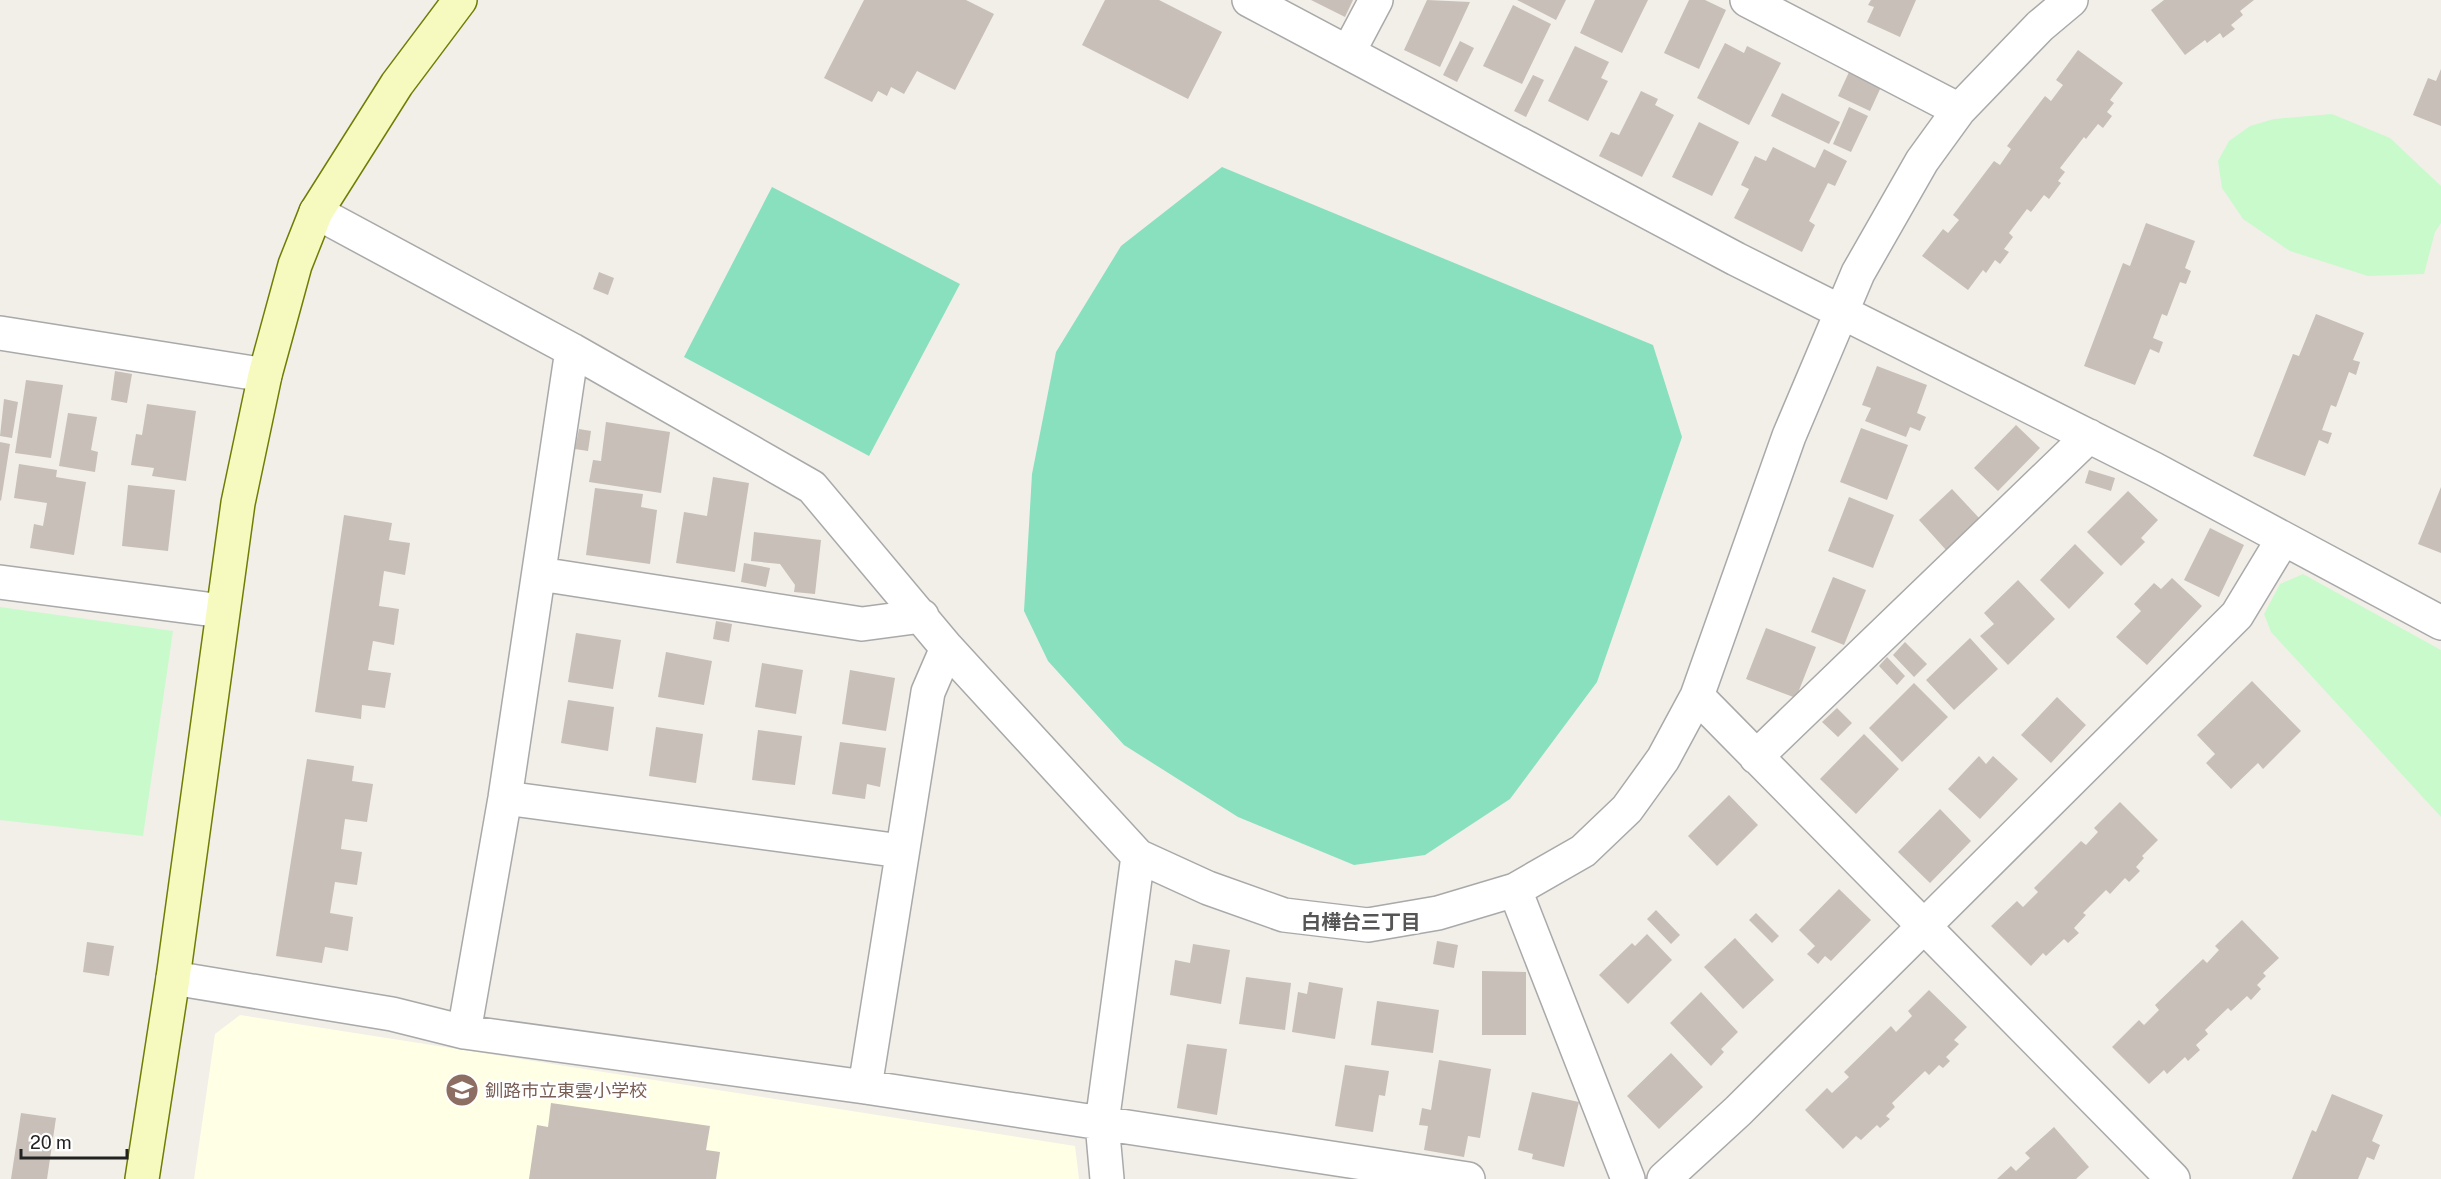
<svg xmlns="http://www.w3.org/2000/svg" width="2441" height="1179" font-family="'Public Sans','Noto Sans JP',sans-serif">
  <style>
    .education { fill: #ffffe5 }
    .park { fill: #c8facc }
    .pitch { fill: #88e0be }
    .building { fill: #c7bfb8 }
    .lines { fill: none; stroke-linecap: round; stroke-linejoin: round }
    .street-casing { stroke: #a9a9a9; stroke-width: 36 }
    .secondary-casing { stroke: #707d05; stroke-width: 36 }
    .street { stroke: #fff; stroke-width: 33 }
    .secondary { stroke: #f7fabf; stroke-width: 33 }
    .labels { text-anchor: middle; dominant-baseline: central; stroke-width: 5; stroke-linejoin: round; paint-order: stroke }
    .education-label { font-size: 18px; fill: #785e54; stroke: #fff; text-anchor: start }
    .neighbourhood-label { font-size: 20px; font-weight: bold; fill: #555; stroke: #fff }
  </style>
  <rect width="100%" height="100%" fill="#f2efe9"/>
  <path class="education" d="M240 1015 1075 1146 1079 1179H194L215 1034Z"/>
  <path class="park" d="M2332 114 2390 138 2441 186V223L2435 232 2424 274 2368 276 2290 251 2243 219 2222 188 2218 161 2229 141 2250 126 2274 119Z
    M2303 574 2441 650V817L2271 632 2264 614 2280 584Z
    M0 607 173 631 143 836 0 820Z"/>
  <path class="pitch" d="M1222 167 1653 345 1682 437 1597 682 1510 799 1425 855 1354 865 1238 817 1124 745 1048 661 1024 611 1032 474 1056 352 1121 246Z
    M772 187 960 284 869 456 684 357Z"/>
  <path class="building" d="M864 0H966L994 14 955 90 917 71 904 94 891 87 887 96 878 91 872 102 824 78Z
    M1105 0H1159L1222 32 1188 99 1082 45Z
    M1311 0H1353L1345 17Z
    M1427 0 1470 2 1440 67 1404 50Z
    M1517 0H1566L1556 20Z
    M1595 0H1648L1622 53 1580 33Z
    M1689 0H1705L1726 10 1699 69 1664 53Z
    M1871 0H1916L1900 37 1867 22 1874 7 1868 5Z
    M2164 0H2254L2240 11 2243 15 2231 25 2235 29 2223 38 2220 33 2207 43 2205 40 2185 55 2151 10Z
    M1513 5 1551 24 1522 84 1483 66Z
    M1460 41 1474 48 1457 82 1443 75Z
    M1725 43 1744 53 1747 46 1781 63 1749 125 1697 98Z
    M1575 46 1609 62 1601 78 1608 81 1588 121 1548 101Z
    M2078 50 2123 83 2110 100 2114 103 2107 112 2112 116 2103 128 2098 124 2086 139 2084 137 2060 168 2065 172 2058 181 2061 183 2049 199 2044 195 2031 212 2027 209 2009 233 2013 237 2004 249 2009 252 2000 264 1995 260 1986 273 1983 270 1968 290 1922 256 1943 229 1948 233 1959 220 1953 215 1994 161 2000 165 2011 149 2007 146 2045 96 2051 101 2063 85 2056 80Z
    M2441 69V126L2413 115 2428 78 2436 81Z
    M1849 72 1881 87 1870 111 1838 96Z
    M1533 75 1544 80 1526 117 1514 111Z
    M1641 91 1658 99 1655 105 1674 115 1642 177 1599 156 1611 132 1619 135Z
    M1782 93 1840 122 1829 144 1771 116Z
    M1849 107 1868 116 1851 152 1833 144Z
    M1699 122 1739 142 1712 196 1672 177Z
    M1773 147 1815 168 1824 149 1847 161 1835 186 1828 183 1809 221 1815 225 1802 252 1734 218 1749 189 1741 185 1755 156 1766 161Z
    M2146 223 2195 241 2185 268 2191 271 2186 284 2180 282 2167 316 2162 314 2153 338 2163 342 2159 353 2150 349 2135 385 2084 366 2123 263 2130 266Z
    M599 272 614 278 608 295 593 289Z
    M2316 314 2364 333 2353 360 2360 362 2356 375 2349 372 2336 407 2331 405 2322 430 2332 433 2328 444 2319 440 2305 476 2253 456 2293 354 2299 356Z
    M1877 366 1927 385 1917 413 1926 417 1920 431 1910 427 1906 437 1865 421 1871 408 1862 405Z
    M115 371 132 374 127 403 111 400Z
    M26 380 63 385 51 458 15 453Z
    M4 399 18 402 12 438 0 436Z
    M147 404 196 411 186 481 152 476 154 468 131 465 136 434 142 435Z
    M68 413 97 417 91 450 98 452 95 472 59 466Z
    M606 422 670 432 661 493 589 482 593 460 601 461Z
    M2016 425 2040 448 1998 491 1974 468Z
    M1861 428 1908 445 1887 500 1840 482Z
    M579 429 591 431 588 451 575 449Z
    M0 442 10 444 1 501 0 500Z
    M19 464 57 470 56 477 86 482 74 555 30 548 34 524 43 526 47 503 14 498Z
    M2089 470 2115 478 2111 491 2085 483Z
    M713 477 749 483 735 572 676 563 684 512 707 516Z
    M128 485 175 490 168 551 122 546Z
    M2441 487V553L2418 544Z
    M595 488 643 494 641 507 657 510 650 564 586 555Z
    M1952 489 1980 519 1946 550 1919 520Z
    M2128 491 2158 520 2141 538 2145 542 2121 566 2087 532Z
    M1849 497 1894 515 1873 568 1828 551Z
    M344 515 392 523 389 540 410 543 405 575 384 571 379 606 399 609 394 645 373 641 368 670 391 673 385 708 362 705 361 719 315 712Z
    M2210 528 2244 545 2219 597 2184 580Z
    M754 532 821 540 815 594 794 592 795 585 780 564 751 561Z
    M2075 544 2104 573 2069 609 2040 580Z
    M744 563 770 568 766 587 741 582Z
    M1833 577 1866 590 1844 645 1811 632Z
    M2172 578 2202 606 2147 665 2116 637 2141 611 2134 604 2154 583 2161 589Z
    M2018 580 2055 619 2008 665 1980 636 1994 624 1984 613Z
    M716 621 732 624 729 642 713 639Z
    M1766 628 1816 647 1796 698 1746 679Z
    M576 633 621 640 613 689 568 682Z
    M1970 638 1998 669 1954 710 1926 680Z
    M1905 642 1927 664 1914 677 1893 655Z
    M666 652 712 661 704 705 658 697Z
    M1887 657 1905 676 1897 685 1879 666Z
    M762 663 803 670 796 714 755 707Z
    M850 670 895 678 886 731 842 724Z
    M2252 681 2301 731 2263 769 2258 763 2231 789 2206 763 2215 754 2197 735Z
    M1914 683 1948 717 1902 762 1869 728Z
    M2057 697 2086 725 2051 763 2021 735Z
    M568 700 614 707 608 751 561 743Z
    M1837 708 1852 723 1838 737 1822 722Z
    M656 727 703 734 696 783 649 776Z
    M758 730 802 736 795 785 752 780Z
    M1864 734 1899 769 1856 814 1820 779Z
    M840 742 886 748 880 787 867 784 865 799 832 794Z
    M1979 756 1986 764 1993 756 2018 779 1980 819 1948 789Z
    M307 759 354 766 352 781 373 784 367 822 345 819 341 849 362 852 357 885 335 882 330 913 353 917 348 951 325 947 322 963 276 956Z
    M1729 795 1758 825 1717 866 1688 836Z
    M2120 802 2158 840 2142 856 2144 858 2136 867 2140 871 2129 882 2125 878 2110 894 2106 890 2083 913 2086 915 2074 928 2079 933 2068 943 2064 939 2046 956 2043 953 2031 966 1991 926 2017 901 2023 907 2038 892 2034 888 2081 841 2086 845 2098 832 2094 828Z
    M1940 809 1971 841 1930 883 1898 852Z
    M1839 889 1871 920 1831 961 1825 956 1818 964 1807 954 1815 946 1799 930Z
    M1656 910 1680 935 1671 944 1647 919Z
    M1756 913 1779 936 1772 943 1749 920Z
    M2242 920 2279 958 2263 973 2266 976 2257 985 2261 989 2251 1000 2247 996 2231 1011 2228 1008 2205 1030 2208 1034 2196 1045 2200 1050 2188 1061 2185 1057 2167 1074 2164 1070 2149 1084 2112 1047 2139 1020 2144 1025 2159 1010 2155 1005 2203 959 2207 963 2219 950 2215 946Z
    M1647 934 1672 960 1628 1004 1599 975 1632 943 1635 946Z
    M1735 938 1774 980 1743 1009 1704 967Z
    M1437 941 1458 945 1454 968 1433 964Z
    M87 942 114 946 109 976 83 972Z
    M1193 944 1230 950 1221 1004 1170 995 1175 960 1190 963Z
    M1482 971 1526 972V1035H1482Z
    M1246 977 1291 983 1285 1030 1239 1024Z
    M1309 982 1343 988 1335 1039 1292 1032 1298 992 1307 994Z
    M1929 990 1967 1027 1954 1040 1959 1044 1946 1057 1950 1061 1943 1068 1939 1065 1929 1075 1925 1071 1892 1103 1895 1107 1886 1116 1890 1119 1880 1128 1877 1125 1861 1140 1856 1136 1843 1149 1805 1110 1827 1088 1832 1093 1849 1077 1844 1072 1891 1026 1896 1032 1912 1016 1908 1011Z
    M1701 992 1738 1032 1721 1049 1724 1052 1711 1066 1670 1023Z
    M1377 1001 1439 1010 1433 1053 1371 1045Z
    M1187 1044 1227 1049 1217 1115 1177 1108Z
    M1671 1053 1703 1087 1659 1129 1627 1096Z
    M1439 1060 1491 1069 1480 1138 1468 1136 1464 1157 1424 1150 1428 1126 1419 1125 1422 1108 1431 1110Z
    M1345 1065 1389 1071 1385 1096 1379 1095 1373 1132 1335 1126Z
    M1532 1092 1579 1102 1564 1167 1532 1159 1533 1154 1518 1150Z
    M2332 1094 2383 1115 2372 1141 2380 1145 2374 1160 2367 1157 2358 1179H2292L2312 1130 2316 1132Z
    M551 1103 710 1126 706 1150 720 1152 716 1179H529L537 1125 548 1127Z
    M21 1113 56 1118 47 1179H11Z
    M2054 1127 2089 1167 2076 1179H1997L2011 1166 2016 1171 2030 1158 2025 1153Z"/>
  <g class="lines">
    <defs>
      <path id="street" d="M1249 0 1736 259 2154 469 2441 623
        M1747 0 1959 110
        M1349 51 1376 0
        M316 212 572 350 812 487 947 648 1138 856 1208 888 1284 915 1368 925 1438 913 1515 890 1583 851 1627 809 1663 759 1697 696 1789 436 1858 273 1922 161 1959 110 2040 26 2071 0
        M0 333 265 375
        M540 574 862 624 922 616
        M0 582 222 611
        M1697 696 2173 1179
        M1756 757 2089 436
        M505 798 901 851
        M1515 890 1628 1179
        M173 978 392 1014 464 1032 865 1087 1468 1179
        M464 1032 505 798 572 350
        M865 1087 928 692 947 648
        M1107 1179 1102 1123 1138 856
        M1664 1179 1738 1111 2237 615 2283 539"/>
      <path id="secondary" d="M142 1179 173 978 238 503 265 375 295 265 316 212 397 84 460 0"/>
    </defs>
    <use href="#street" class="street-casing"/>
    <use href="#secondary" class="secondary-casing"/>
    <use href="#street" class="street"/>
    <use href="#secondary" class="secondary"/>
  </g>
  <defs>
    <symbol id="school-disc" viewBox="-11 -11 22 22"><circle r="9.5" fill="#8d6e63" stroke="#fff"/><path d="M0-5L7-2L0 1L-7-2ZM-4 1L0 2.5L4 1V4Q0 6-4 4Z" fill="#fff"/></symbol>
  </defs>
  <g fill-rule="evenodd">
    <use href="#school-disc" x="443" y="1071" width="38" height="38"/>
  </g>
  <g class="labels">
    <g class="education-label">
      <text x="485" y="1090">釧路市立東雲小学校</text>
    </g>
    <g class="neighbourhood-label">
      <text x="1361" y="922">白樺台三丁目</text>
    </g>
  </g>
  <path d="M21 1149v9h106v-9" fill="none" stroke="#222222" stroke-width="3"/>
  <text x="30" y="1149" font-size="18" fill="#222222" stroke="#ffffff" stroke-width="4.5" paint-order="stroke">20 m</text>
</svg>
